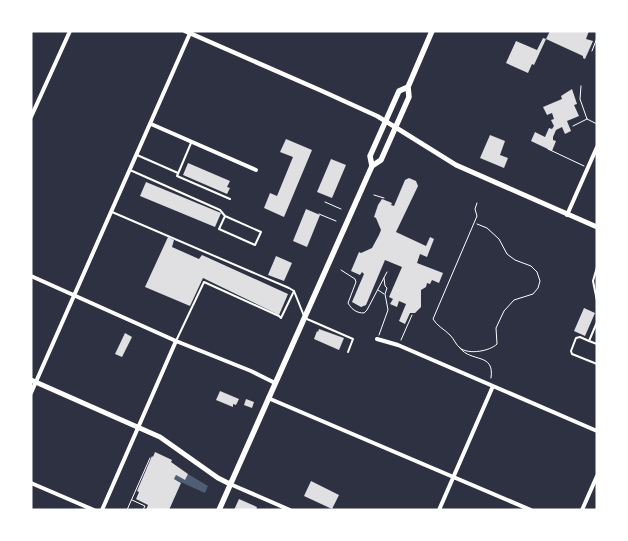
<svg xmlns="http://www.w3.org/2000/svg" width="628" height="541" font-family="'DejaVu Sans',sans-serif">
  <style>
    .water { fill: #4f5d75 }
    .building { fill: #e0e0e3 }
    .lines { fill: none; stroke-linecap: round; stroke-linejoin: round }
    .path { stroke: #fff; stroke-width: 1 }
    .service { stroke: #fff; stroke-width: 2 }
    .minor { stroke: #fff; stroke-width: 4 }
    .tertiary { stroke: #fff; stroke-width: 4.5 }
    .secondary { stroke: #fff; stroke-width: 5 }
    .primary { stroke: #fff; stroke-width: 5.5 }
  </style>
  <rect width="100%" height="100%" fill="#2d3142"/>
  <path class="water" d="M188 474 208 486 205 493 174 479 176 475 185 480Z"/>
  <path class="building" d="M550 31H589L586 39 593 41 585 59 583 58V56L546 39Z
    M543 38 546 39 534 65 532 64 528 73 506 63 516 41 537 50Z
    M572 89 577 104 574 105 579 116 567 121 571 131 565 134 562 127 556 130 553 137V140L556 141 552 151 531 141 535 132 545 137 549 128 552 129 554 126 551 120 554 119 552 113 547 115 543 107 562 99 561 96Z
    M490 135 505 141 500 155 508 158 504 168 480 158Z
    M286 139 312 150 284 217 264 208 270 193 277 196 293 157 280 152Z
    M331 159 346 165 332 198 317 192Z
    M188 163 230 181 227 187 230 188 227 194 183 175Z
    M409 178 416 181 418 186 396 232 426 246 430 237 434 239 427 257 420 254 417 263 443 273 439 283 432 280 430 284 427 283 426 287 421 290V307L415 313H410L405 324 399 321 406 304 399 301 397 307 390 304 393 299 389 297 402 267 385 260 366 305 361 307 352 302 364 274 362 272 360 275 351 271 359 252 361 253 372 248 379 235 381 230 376 218 374 217 378 205 382 199 392 203 391 205 394 206 405 180Z
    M146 182 221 213 215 227 140 196Z
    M306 209 320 215 307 247 293 241Z
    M168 237 174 240 172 247 199 259 202 255 288 294 279 315 203 278 190 306 145 287Z
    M276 256 292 263 284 281 268 275Z
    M584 308 595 313 585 336 574 331Z
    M319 329 344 338 339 350 314 339 317 331 318 332Z
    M125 333 132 337 122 357 115 354Z
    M220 391 239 399 236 405 233 404V407L216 400Z
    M246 399 254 402 252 408 244 405Z
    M155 452 172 460 171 462 188 474 185 480 176 475 174 479 181 483 169 510H146L148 505 136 499 139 492 137 491 152 456 153 457Z
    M311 481 339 495 332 509 304 496Z
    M239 499 257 507 256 510H234Z"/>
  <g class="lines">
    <path class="path" d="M592 51 597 38
      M581 86 580 99 587 119 597 124
      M573 126 587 119
      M548 149 584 166
      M374 195 384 198
      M325 202 341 209
      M319 214 336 221
      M477 224 487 228 499 239 507 254 515 260 531 266 537 272 540 281 538 288 533 294 514 300 504 311 496 328 497 344C490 351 469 355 460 348 456 345 454 339 450 335 444 329 437 326 433 319L477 216 475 209 477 203
      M341 270 355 279 356 282 348 303C352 310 357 313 364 313L367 310 387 272
      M378 290 384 294
      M379 335 388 310 385 294 387 288 385 286 384 278
      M401 340 412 315
      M460 348C471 363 495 352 491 378
      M132 500 145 506 143 510
      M127 510 150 458"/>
    <path class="service" d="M191 143 177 176 230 199
      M137 155 178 173
      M130 170 220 210 225 216 219 229 255 245 261 232 225 216
      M112 212 289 288 294 291 304 316
      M597 267 593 281 597 301
      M307 319 353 339 348 352
      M597 322 589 341 597 344
      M176 341 204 282 279 316 281 318 294 291
      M589 341 580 337 576 338 571 351 572 354 597 364"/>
    <path class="minor" d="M31 117 70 31
      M151 124 256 170
      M567 215 597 147
      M31 276 176 341 251 371 275 383
      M377 339 398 345 597 431
      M31 393 191 31
      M268 398 531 510
      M31 483 94 510
      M230 484 290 510
      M102 510 176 341
      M439 510 493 386
      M582 510 597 476"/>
    <path class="tertiary" d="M185 31 322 91 377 116 395 127"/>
    <path class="secondary" d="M395 127 456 165 597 227
      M31 380 160 437 218 478 230 484"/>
    <path class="primary" d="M372 166 370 156 399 91 408 87
      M219 510 372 166 381 160 409 97 408 87 432 31"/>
  </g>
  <rect width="628" height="541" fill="none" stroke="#ffffff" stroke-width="65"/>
</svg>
